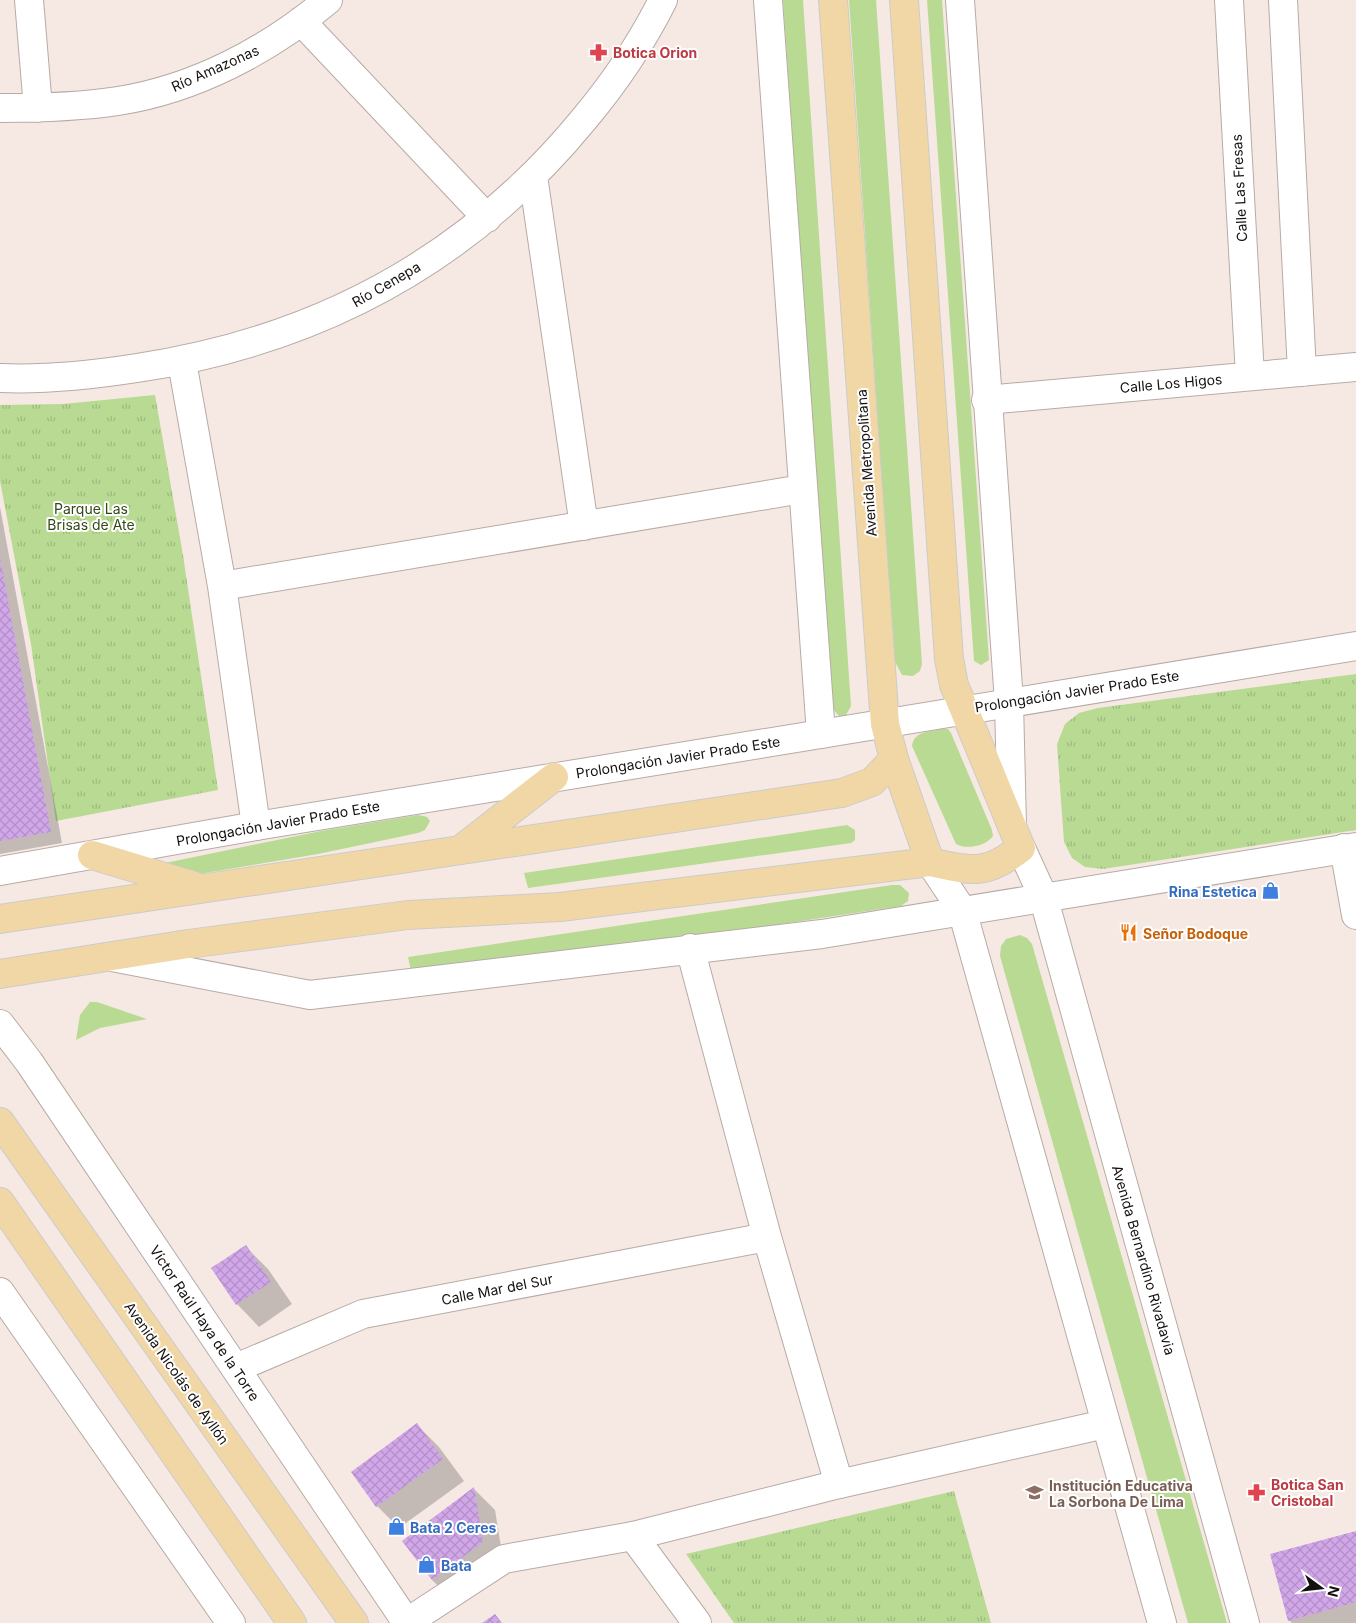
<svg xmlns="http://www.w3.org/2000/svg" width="1356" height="1623" font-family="Inter,sans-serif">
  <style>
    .grass { fill: #b8da93 }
    .park { fill: url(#park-tufts) }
    .shadow { fill: #0003 }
    .building { fill: url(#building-cross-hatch) }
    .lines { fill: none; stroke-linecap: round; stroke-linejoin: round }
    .street-casing { stroke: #b7aba6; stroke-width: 30 }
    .secondary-casing { stroke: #b7aba6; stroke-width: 30 }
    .primary-casing { stroke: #cccbca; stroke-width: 30 }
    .street { stroke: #fff; stroke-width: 28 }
    .secondary { stroke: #fff; stroke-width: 28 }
    .primary { stroke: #f2d7a6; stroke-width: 28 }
    .labels { text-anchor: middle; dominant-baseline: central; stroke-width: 4; stroke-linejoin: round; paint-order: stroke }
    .health-label { font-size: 14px; font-weight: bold; fill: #be3a42; stroke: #fff; text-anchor: start }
    .street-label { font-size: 14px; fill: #15110f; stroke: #fff }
    .park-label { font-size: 14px; fill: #334816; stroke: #fff }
    .shop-label { font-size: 14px; font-weight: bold; fill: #366cbe; stroke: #fff; text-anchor: start }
    .food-label { font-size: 14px; font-weight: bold; fill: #c56008; stroke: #fff; text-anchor: start }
    .education-label { font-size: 14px; font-weight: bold; fill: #785e54; stroke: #fff; text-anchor: start }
  </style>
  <defs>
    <pattern id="park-tufts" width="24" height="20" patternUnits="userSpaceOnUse" patternTransform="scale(1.25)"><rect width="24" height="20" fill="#b8da93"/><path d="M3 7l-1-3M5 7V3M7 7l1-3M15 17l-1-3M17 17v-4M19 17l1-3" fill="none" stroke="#9dba7e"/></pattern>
    <pattern id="building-cross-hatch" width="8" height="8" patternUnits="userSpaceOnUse" patternTransform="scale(1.25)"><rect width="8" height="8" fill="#d1a7ea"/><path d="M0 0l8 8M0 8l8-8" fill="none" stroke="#b38fc8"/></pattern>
  </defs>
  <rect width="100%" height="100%" fill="#f6e9e3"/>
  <path class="grass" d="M783 0H803L851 706 846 715 839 716 832 708Z
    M849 0H876L922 664 920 671 913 676 902 675 894 660Z
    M927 0H942L989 660 981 665 974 661Z
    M942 729H948L951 733 992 830 993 836C986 846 967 850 956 844L912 746C914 731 929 732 942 729Z
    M418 815 427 817 430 821 425 830 418 833 318 854 199 874 165 863 321 831Z
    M847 825 855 830V840L851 843 528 888 524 873Z
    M892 885H900L909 893 908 901 901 906 413 980 408 957Z
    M1020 935 1027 938 1032 944 1227 1623H1188L1000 956 1001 946 1006 939Z
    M90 1002H97L147 1019 100 1028 76 1040 80 1015Z"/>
  <path class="park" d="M155 395 183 555 218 790 56 821 31 644 0 481V405L63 404Z
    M1356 674V830L1103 869 1085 867 1072 858 1064 842 1057 744 1065 724 1079 713 1098 708Z
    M954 1491 991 1623H734L686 1554Z"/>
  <path class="shadow" d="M0 507 62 843 0 854Z
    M246 1247 268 1269 292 1304 259 1327 237 1304Z
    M417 1425 439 1447 464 1481 399 1528 377 1506 352 1472Z
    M473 1488 495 1510 504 1565 455 1602 432 1580Z
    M1356 1532V1623H1292L1289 1620Z"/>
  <path class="building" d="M0 558 51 832 0 841Z
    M246 1245 271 1282 236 1305 211 1268Z
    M417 1423 443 1459 376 1507 351 1472Z
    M474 1487 483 1542 432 1580 402 1541Z
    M1356 1531V1602L1288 1621 1270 1554Z
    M495 1614 502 1623H482Z"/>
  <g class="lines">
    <defs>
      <path id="street" d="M29 0 38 108
        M1229 0 1250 376
        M1283 0 1302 372
        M301 21 487 218
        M0 108C39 108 79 107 118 101 195 89 269 50 328 0
        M533 176 584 526
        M182 362 222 586 256 826
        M0 378C46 380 92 375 137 368 317 341 469 260 585 118 615 82 642 42 663 0
        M986 400 1356 367
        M222 586 802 489
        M821 734 1356 646
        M1344 848 1356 915
        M690 948 767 1237 839 1484
        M112 957 310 995 822 934 1356 847
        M236 1368 363 1314 767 1237
        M633 1536 697 1623"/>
      <path id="secondary" d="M960 0 1009 702 1012 825
        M1021 848 1043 896 1245 1623
        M930 862 962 910 1162 1623
        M0 871 256 826 821 734 768 0
        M0 1024 29 1062 407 1623
        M0 1292 231 1623
        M406 1623 504 1559 633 1536 839 1484 1105 1424"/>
      <path id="primary" d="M833 0 885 724 894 759 930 862
        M460 850 554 777
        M92 855 194 886
        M0 919 842 793 872 782 894 759
        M0 974 188 944 408 915 560 907 930 862C972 871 986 876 1021 848L954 685 949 659 904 0
        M0 1122 354 1623
        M0 1202 292 1623"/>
    </defs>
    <use href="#street" class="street-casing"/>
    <use href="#secondary" class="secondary-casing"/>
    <use href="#primary" class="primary-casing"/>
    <use href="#street" class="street"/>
    <use href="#secondary" class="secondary"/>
    <use href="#primary" class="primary"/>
  </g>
  <defs>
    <symbol id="pharmacy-bare" viewBox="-9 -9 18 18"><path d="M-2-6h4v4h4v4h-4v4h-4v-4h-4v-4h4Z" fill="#e0444e" stroke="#fff" stroke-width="2.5" paint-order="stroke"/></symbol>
    <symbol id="shop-bare" viewBox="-9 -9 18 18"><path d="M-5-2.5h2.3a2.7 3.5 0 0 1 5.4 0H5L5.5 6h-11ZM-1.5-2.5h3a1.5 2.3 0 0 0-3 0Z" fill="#3f7fe0" stroke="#fff" stroke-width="2.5" paint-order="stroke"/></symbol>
    <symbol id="restaurant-bare" viewBox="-9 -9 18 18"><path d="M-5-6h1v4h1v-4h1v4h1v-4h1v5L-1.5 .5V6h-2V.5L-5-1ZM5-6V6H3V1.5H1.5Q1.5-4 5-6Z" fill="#e8710a" stroke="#fff" stroke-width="2.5" paint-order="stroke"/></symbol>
    <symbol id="school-bare" viewBox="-9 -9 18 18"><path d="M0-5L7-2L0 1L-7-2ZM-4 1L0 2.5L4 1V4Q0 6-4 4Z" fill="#8d6e63" stroke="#fff" stroke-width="2.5" paint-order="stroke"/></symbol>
  </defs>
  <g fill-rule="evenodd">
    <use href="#pharmacy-bare" x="586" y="40" width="25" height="25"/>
    <use href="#shop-bare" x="1258" y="878" width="25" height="25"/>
    <use href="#restaurant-bare" x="1116" y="920" width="25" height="25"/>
    <use href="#pharmacy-bare" x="1244" y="1480" width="25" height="25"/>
    <use href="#school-bare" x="1022" y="1480" width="25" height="25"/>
    <use href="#shop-bare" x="384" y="1514" width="25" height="25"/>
    <use href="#shop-bare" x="414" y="1552" width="25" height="25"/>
  </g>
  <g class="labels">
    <g class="health-label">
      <text x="613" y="52">Botica Orion</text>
      <text x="1271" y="1484">Botica San<tspan x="1271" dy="16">Cristobal</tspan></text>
    </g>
    <g class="street-label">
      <text transform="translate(215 68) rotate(-24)">Río Amazonas</text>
      <text transform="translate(1239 188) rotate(-93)">Calle Las Fresas</text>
      <text transform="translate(386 284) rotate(-30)">Río Cenepa</text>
      <text transform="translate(1171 383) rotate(-5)">Calle Los Higos</text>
      <text transform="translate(866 463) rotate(-94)">Avenida Metropolitana</text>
      <text transform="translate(1077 691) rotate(-9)">Prolongación Javier Prado Este</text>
      <text transform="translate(678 757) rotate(-9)">Prolongación Javier Prado Este</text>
      <text transform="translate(278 823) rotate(-10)">Prolongación Javier Prado Este</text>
      <text transform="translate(1144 1260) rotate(74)">Avenida Bernardino Rivadavia</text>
      <text transform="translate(497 1289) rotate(-11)">Calle Mar del Sur</text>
      <text transform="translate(205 1323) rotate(56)">Víctor Raúl Haya de la Torre</text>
      <text transform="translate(177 1373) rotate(55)">Avenida Nicolás de Ayllón</text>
    </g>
    <g class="park-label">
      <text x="91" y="508">Parque Las<tspan x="91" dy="16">Brisas de Ate</tspan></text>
    </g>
    <g class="shop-label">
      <text x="1257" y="891" text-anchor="end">Rina Estetica</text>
      <text x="410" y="1527">Bata 2 Ceres</text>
      <text x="441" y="1565">Bata</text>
    </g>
    <g class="food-label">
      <text x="1143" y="933">Señor Bodoque</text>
    </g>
    <g class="education-label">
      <text x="1049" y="1485">Institución Educativa<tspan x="1049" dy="16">La Sorbona De Lima</tspan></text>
    </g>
  </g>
  <g transform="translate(1321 1588) rotate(105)" stroke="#ffffff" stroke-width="4" paint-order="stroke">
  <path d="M0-4L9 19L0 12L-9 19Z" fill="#15110f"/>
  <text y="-8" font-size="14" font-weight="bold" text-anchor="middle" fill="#15110f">N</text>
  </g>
</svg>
